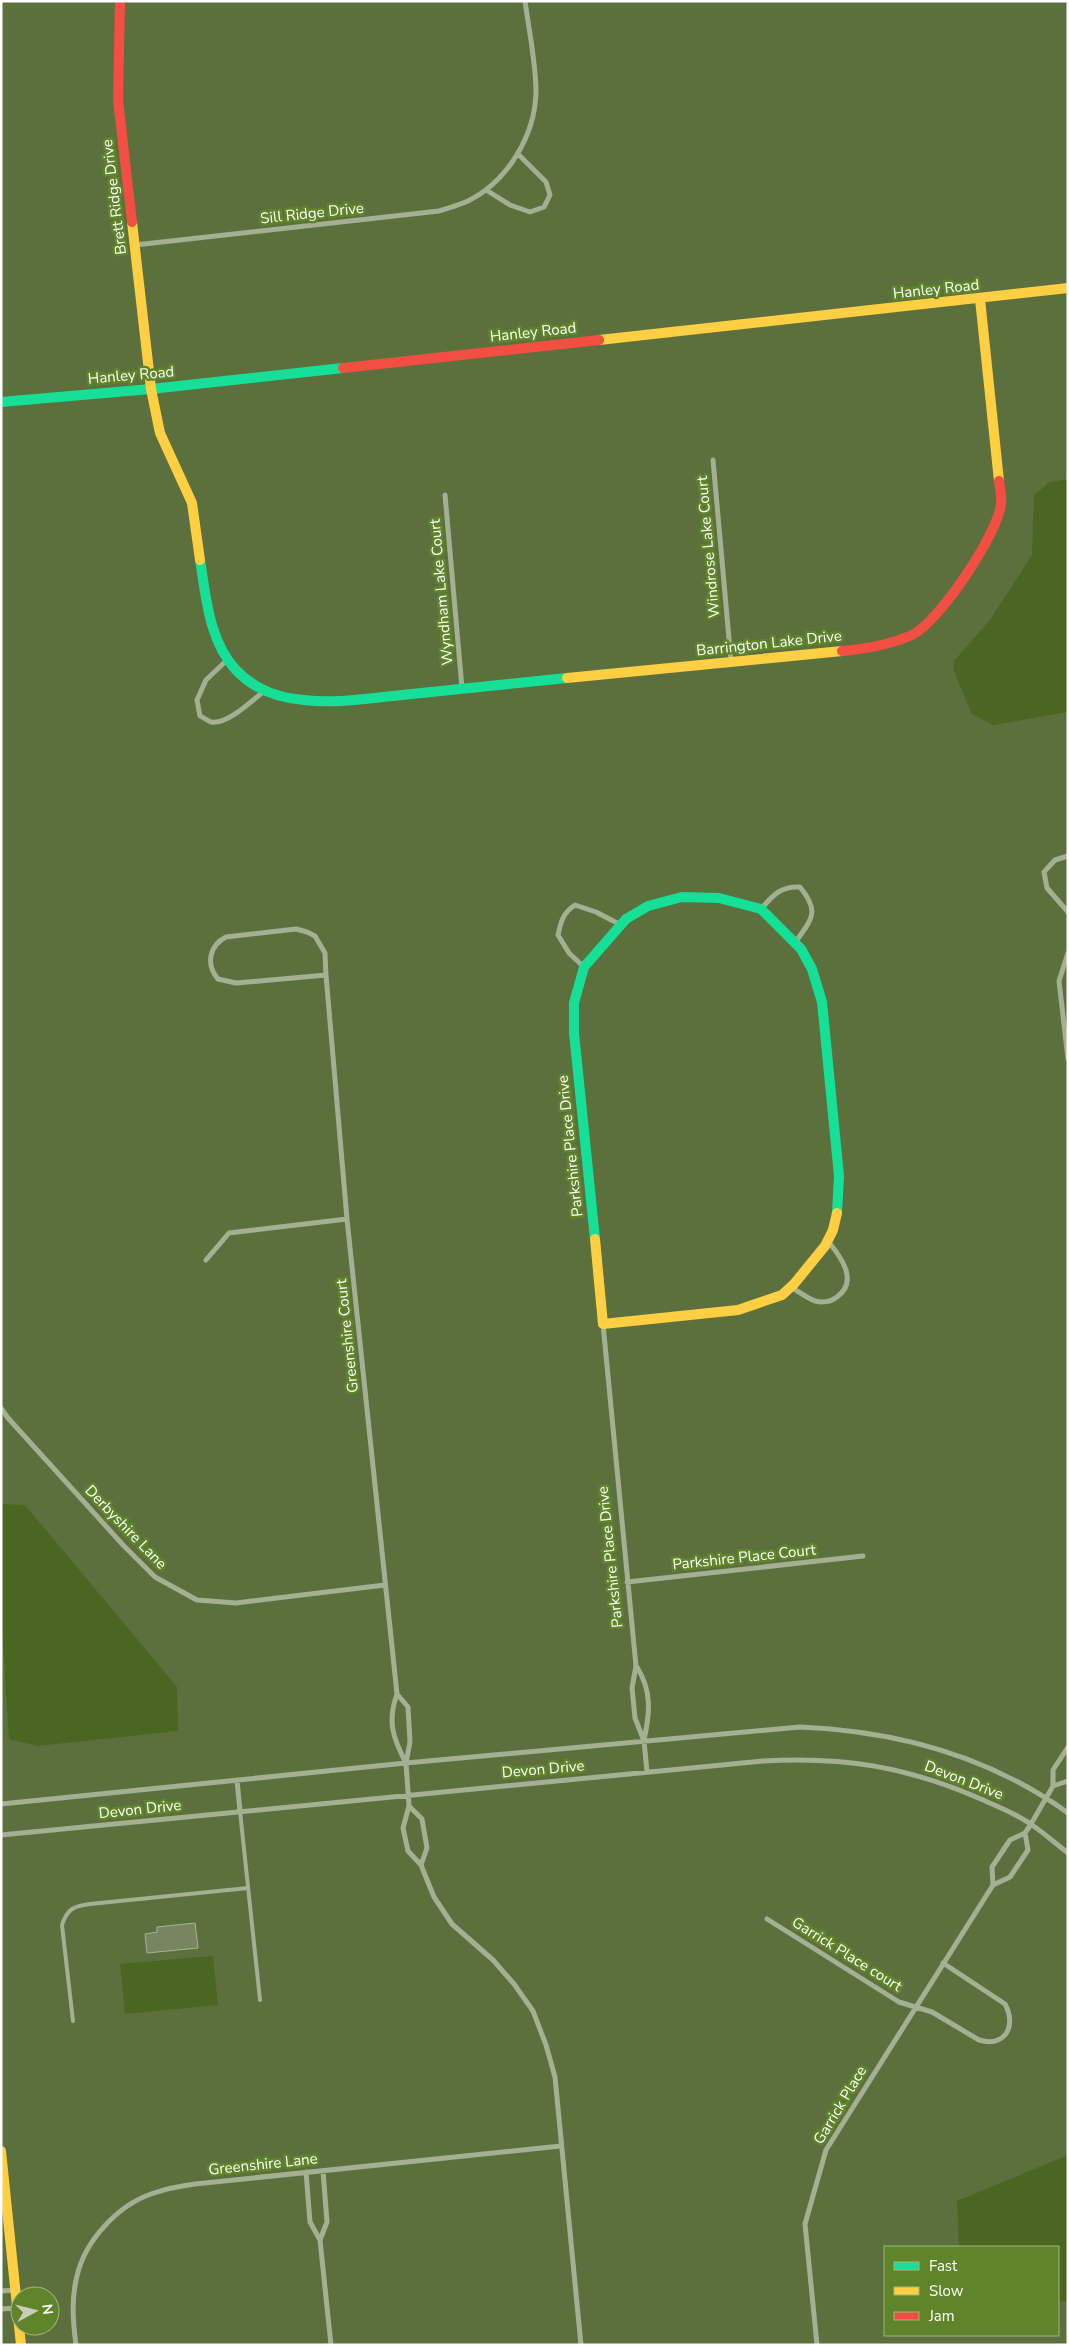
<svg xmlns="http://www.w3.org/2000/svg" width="1069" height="2346" font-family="'Nunito Sans',sans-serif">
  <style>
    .water { fill: #4a6621 }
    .building { fill: #778560; stroke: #a9b498 }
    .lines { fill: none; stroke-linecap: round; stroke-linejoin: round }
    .lane { stroke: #a3b091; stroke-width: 4 }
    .street { stroke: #a3b091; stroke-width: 5 }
    .fast { stroke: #16e098; stroke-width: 10 }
    .slow { stroke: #ffcf43; stroke-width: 10 }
    .jam { stroke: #f24e42; stroke-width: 10 }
    .labels { text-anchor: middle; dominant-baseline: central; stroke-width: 5; stroke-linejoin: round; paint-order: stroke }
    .street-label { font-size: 15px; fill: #fff; stroke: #60842a }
  </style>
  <rect width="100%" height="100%" fill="#5c703e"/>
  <path class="water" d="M1068 479V712L993 725 972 714 953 669 954 661 990 620 1032 555 1034 495 1050 482Z
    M1 1504 25 1505 177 1687 178 1731 37 1746 9 1739 1 1609Z
    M213 1956 218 2005 125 2014 120 1964Z
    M1068 2155V2301L1058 2302V2247H959L957 2201Z"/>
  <path class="building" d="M195 1923 198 1948 147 1953 145 1934 157 1932V1927Z"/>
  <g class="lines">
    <path class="lane" d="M240 1811 260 2000
      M73 2021 62 1925C67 1909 74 1906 90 1904L248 1888"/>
    <path class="street" d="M486 190 510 205 530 212 544 207 550 195 546 182 518 154
      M135 245 439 211C449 208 459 205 468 201 507 182 535 136 536 92 536 63 529 31 525 1
      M713 460 731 661
      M445 495 462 688
      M227 660 206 680 197 700 200 716C203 717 208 721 211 722 227 725 252 701 264 691
      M1068 856 1055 860 1044 872 1047 888 1068 912
      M761 909C773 895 781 886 800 887 821 913 811 919 795 943
      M1068 953 1059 981 1068 1059
      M584 967 569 953 558 935C561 921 563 913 575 905L596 912 621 925
      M326 975 325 953 315 936 307 932 296 929 226 937C210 945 205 964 218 979L236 983 326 975 347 1219 397 1694C387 1722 393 1738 406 1763
      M206 1260 229 1233 347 1219
      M791 1287C799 1292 807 1298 815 1301 822 1303 831 1302 837 1297 859 1281 841 1257 828 1241
      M603 1324 636 1666 632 1688 635 1718 644 1741 647 1772
      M1 1408 8 1418 123 1545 155 1577 197 1600 236 1603 385 1585
      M627 1582 863 1556
      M637 1667C652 1691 650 1713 644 1740
      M397 1694 408 1707 410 1742 406 1763 409 1806 403 1828 408 1851 421 1865 434 1897 452 1924 493 1960 514 1984 533 2011 546 2045 555 2077 581 2345
      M237 1780 240 1811
      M1053 1786 1068 1781
      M1 1804 406 1763 800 1727C896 1731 989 1756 1068 1813
      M409 1806 422 1819 427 1848 421 1865
      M1 1835 763 1761C843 1756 908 1767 981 1799 998 1807 1017 1814 1032 1825 1044 1833 1056 1844 1068 1853
      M993 1885 992 1867 1010 1840 1025 1833 1031 1824 1053 1786V1770L1068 1747
      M767 1919 899 2002 932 2012 979 2040C1005 2048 1017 2026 1005 2004L943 1963
      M306 2172 310 2222 320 2240 331 2345
      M320 2240 327 2222 323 2171
      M1 2291 16 2290
      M1 2309 17 2308
      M76 2345C73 2322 71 2299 77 2276 85 2241 117 2206 151 2194 165 2189 180 2186 195 2184L561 2146
      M817 2345 805 2224 826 2150 993 1885 1010 1877 1028 1850 1025 1833"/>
    <path class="fast" d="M1 402 151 389 343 368
      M200 560C206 597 209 641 236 670 254 689 278 698 304 700 336 704 369 698 402 695 457 689 512 684 567 678
      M682 897 719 898 761 909 801 949 812 969 822 1002 839 1176 837 1213
      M595 1239 574 1033V1003L584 967 626 919 648 906 682 897"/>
    <path class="slow" d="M132 222 151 389 160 433 192 503 200 560
      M980 299 999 481
      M599 340 1068 288
      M567 678 842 651
      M595 1239 603 1324 738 1310 782 1295 794 1284 825 1246 833 1230 837 1213
      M1 2151 21 2345"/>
    <path class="jam" d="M120 1 118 100 132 222
      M343 368 599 340
      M842 651C866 649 889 645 912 635 939 622 998 534 1001 504 1002 497 1000 488 999 481"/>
  </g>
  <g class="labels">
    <g class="street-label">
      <text transform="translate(114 197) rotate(-97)">Brett Ridge Drive</text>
      <text transform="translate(312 213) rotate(-6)">Sill Ridge Drive</text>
      <text transform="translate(936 289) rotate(-6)">Hanley Road</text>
      <text transform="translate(533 332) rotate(-6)">Hanley Road</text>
      <text transform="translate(131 375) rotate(-5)">Hanley Road</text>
      <text transform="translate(708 547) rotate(-95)">Windrose Lake Court</text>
      <text transform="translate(441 592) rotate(-95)">Wyndham Lake Court</text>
      <text transform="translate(769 643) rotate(-6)">Barrington Lake Drive</text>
      <text transform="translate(570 1146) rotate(-96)">Parkshire Place Drive</text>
      <text transform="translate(347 1336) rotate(-96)">Greenshire Court</text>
      <text transform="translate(126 1527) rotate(46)">Derbyshire Lane</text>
      <text transform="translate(610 1557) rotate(-96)">Parkshire Place Drive</text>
      <text transform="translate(744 1557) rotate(-6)">Parkshire Place Court</text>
      <text transform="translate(543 1769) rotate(-5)">Devon Drive</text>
      <text transform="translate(964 1780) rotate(21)">Devon Drive</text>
      <text transform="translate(140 1809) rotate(-6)">Devon Drive</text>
      <text transform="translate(847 1954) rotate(32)">Garrick Place court</text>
      <text transform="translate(840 2105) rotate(-59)">Garrick Place</text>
      <text transform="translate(263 2164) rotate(-6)">Greenshire Lane</text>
    </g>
  </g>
  <rect width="1069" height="2346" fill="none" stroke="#ffffff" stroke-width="5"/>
  <rect x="884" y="2246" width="175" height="90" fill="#60842a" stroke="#a0b57f"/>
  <rect x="894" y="2262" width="25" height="8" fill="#16e098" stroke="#a0b57f"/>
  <text x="929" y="2271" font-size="15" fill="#ffffff">Fast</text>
  <rect x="894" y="2287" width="25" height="8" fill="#ffcf43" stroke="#a0b57f"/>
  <text x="929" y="2296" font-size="15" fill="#ffffff">Slow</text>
  <rect x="894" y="2312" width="25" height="8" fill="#f24e42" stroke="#a0b57f"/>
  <text x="929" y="2321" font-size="15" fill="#ffffff">Jam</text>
  <g transform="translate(35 2311) rotate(83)"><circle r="24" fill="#60842a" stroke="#a0b57f"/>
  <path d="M0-4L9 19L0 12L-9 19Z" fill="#c6cdbb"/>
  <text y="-8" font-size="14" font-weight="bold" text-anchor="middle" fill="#ffffff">N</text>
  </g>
</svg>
